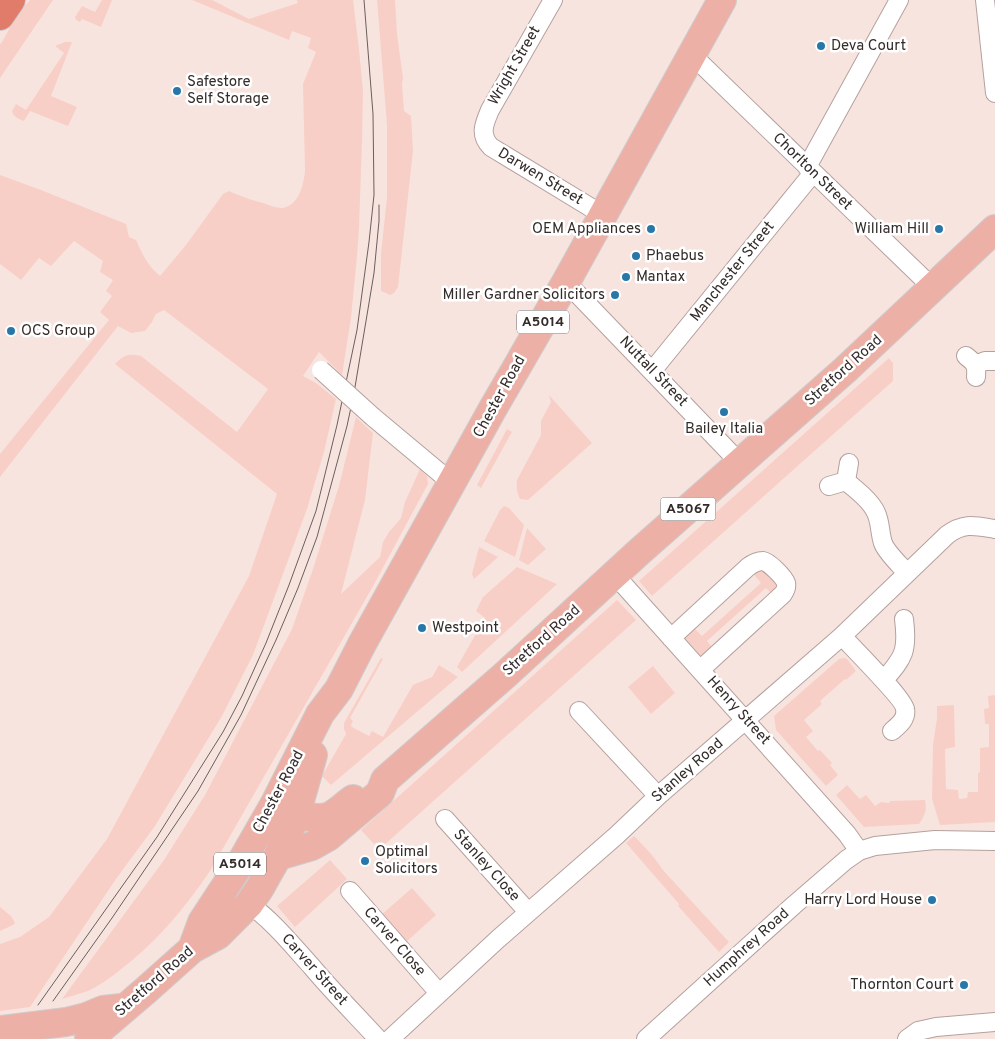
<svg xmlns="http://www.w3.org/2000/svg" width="995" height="1039" font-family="Overpass,sans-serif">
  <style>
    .green { fill: #f8cfc7 }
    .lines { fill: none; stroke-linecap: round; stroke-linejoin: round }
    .street-casing { stroke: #b4a19e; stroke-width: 20 }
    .primary-casing { stroke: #cecccc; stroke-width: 30 }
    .highway-casing { stroke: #cecccc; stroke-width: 30 }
    .street { stroke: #fff; stroke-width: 18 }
    .primary { stroke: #edb0a6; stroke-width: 28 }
    .highway { stroke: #e17c6b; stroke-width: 28 }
    .tram { stroke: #6a5f5c; stroke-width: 1 }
    .street-bridge-casing { stroke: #b4a19e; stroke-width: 20; stroke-linecap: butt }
    .street-bridge { stroke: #fff; stroke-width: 18 }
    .poi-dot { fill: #2877a9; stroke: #fff; stroke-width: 2 }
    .labels { text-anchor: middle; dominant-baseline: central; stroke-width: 5; stroke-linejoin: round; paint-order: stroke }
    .shield { fill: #fff; stroke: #706b6a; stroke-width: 1 }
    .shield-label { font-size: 14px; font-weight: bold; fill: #332c2a }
    .poi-label { font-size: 15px; fill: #332c2a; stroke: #fff; text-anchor: start }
    .street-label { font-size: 15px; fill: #332c2a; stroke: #fff }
  </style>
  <rect width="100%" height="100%" fill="#f8e4df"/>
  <path class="green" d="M30 0H53L0 78V44L2 42 17 15Z
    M102 0H112L101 27 82 19 80 22 76 20 75 17 82 6 95 12Z
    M192 0H212L249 19 298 3 297 0H353L359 49 363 91 362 142 359 228 357 256 351 318 342 375 319 352 303 376 316 383 336 399 324 452 307 509 253 655 222 716 155 826 116 879 30 1007 0 1011V944L20 937 49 917 107 839 249 576 277 494 115 364C123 355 129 353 141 356L237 432 268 389 164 310 156 314 152 322 145 331 131 333 118 326 0 477V454L109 320 100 312 112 296 106 291 113 280 100 272 103 261 74 241 51 266 39 258 21 280 0 264V175L41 190 126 224 129 237 136 240C142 254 148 266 160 276L186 245 223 194 229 191C240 196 251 200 263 203 269 205 276 208 282 208 299 206 304 184 305 170L303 84 316 52 308 48 311 38 292 31 289 40Z
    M377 0H395L397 34 403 78 402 84 404 111 411 116 413 151 398 287 394 293 390 295 381 291V254L387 197V125Z
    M65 42H72L51 96 77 107 68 126 30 111 24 121C19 119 13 117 12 111L16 104 26 110 64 53 55 46Z
    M889 358 893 363V381L652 596 639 581Z
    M549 395 592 443 528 500 520 499C517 493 516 487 517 480L541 435V421L551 402Z
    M356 417 373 433 365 500 341 594 380 557 383 542 389 532 401 518 405 502 420 469 427 476 428 484 372 588 210 871C185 908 156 943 120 970 110 978 99 986 88 991 80 994 71 996 62 999L164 860 205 795 292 629 313 569 339 486Z
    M507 429 512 432 481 488 477 485Z
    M504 506 509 508 524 525 515 557 484 541 500 510Z
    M527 528 546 549 528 565 519 560Z
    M479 547 498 557 474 579 472 574Z
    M759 565 780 587 775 597 766 588 707 641 716 651 705 660 681 634 691 625 702 636 761 583 751 571Z
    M517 567 557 584 462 672 457 667 485 618 476 611 483 597Z
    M617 600 636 620 382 847 377 842 374 844 361 830Z
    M381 658 383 659 350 718 353 721 351 725 352 727 369 736 372 731 383 737 413 685 432 677 439 665 458 677 331 785 322 776 346 734 344 729V723Z
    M844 658 847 659 856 671 846 680 845 679 820 701 822 704 804 720 813 731 806 737 818 751 820 750 832 763 830 765 838 775 826 786 776 730 774 716 839 659Z
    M653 666 675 693 651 714 628 687Z
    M995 695V822L940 825 932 799 933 745 937 718V706L954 705 955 747 945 749 946 789 958 790 959 799 967 798 968 792H978V773L980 772V748L989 747V724H985L984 709 989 708 988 696Z
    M847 785 860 799 866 795 875 806 881 802 889 803 890 801 925 800C927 810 925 816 919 824L864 827 836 795Z
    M634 836C644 846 655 857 662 869L729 942 719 952 678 906 679 904 626 843Z
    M330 860 347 879 295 927 277 906Z
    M412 888 436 915 404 944 380 916Z
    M0 907 11 916 15 923 13 925 0 931Z"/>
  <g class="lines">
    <defs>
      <path id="street" d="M553 0 490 110C484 124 479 135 491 147L603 215
        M985 0 995 93
        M692 55 933 288
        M807 167 899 0
        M566 282 740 463
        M966 356C975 363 977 365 976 377
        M975 365 985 361H995
        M652 371 813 173
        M373 417 452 483
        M846 481C856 490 868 498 874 509 881 519 879 531 883 543 886 552 900 565 907 573
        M829 486 846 481 849 463
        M614 574 847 834 859 851
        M842 636C852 647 904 699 905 709 907 719 899 725 892 731
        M671 638 748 567C752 564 757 561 763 561 769 562 784 577 786 583 787 587 785 591 783 594L700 670
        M884 680C904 657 908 651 904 619
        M579 711 658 796
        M445 819 528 912
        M350 891 439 993
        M249 904C273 921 292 945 312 967 333 992 356 1015 378 1039
        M390 1039 498 939 617 835 658 796 842 636 947 535C964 522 976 526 995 529
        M646 1039 794 905 846 860 859 851 875 846 935 840 995 841
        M907 1039 918 1031 936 1027 995 1022"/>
      <path id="primary" d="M280 825C299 805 309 824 330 816 338 812 346 804 353 799
        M278 856 312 846 328 837 380 793 385 780 505 675 639 552 845 370 995 229
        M192 949 202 922 240 864 275 803 320 714 339 689 362 644 492 410 566 282 722 0
        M0 1030 66 1022 86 1017 103 1010 121 1008
        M89 1039 145 991 192 949 218 935 249 904 260 888 278 856 296 815 313 755"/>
      <path id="highway" d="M0 16 11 0"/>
    </defs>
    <use href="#street" class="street-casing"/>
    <use href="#primary" class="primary-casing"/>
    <use href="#highway" class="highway-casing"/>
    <use href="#street" class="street"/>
    <use href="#primary" class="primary"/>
    <use href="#highway" class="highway"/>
    <path class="tram" d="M53 1001 112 918 198 791 241 715 276 640 298 588 317 537 347 426 354 393 374 273 379 221V205
      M38 1005 157 837 223 732 242 696 266 643 289 585 316 511 337 425 357 330 369 242 374 195 373 114 364 0"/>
    <defs>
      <path id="street-bridge" d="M321 370 373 417"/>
    </defs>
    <use href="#street-bridge" class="street-bridge-casing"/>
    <use href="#street-bridge" class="street-bridge"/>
  </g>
  <g class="poi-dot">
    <circle cx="821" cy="46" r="5"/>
    <circle cx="177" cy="91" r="5"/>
    <circle cx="651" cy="229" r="5"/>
    <circle cx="939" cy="229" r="5"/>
    <circle cx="636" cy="256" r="5"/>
    <circle cx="626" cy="277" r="5"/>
    <circle cx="615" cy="295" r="5"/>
    <circle cx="11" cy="331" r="5"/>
    <circle cx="724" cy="412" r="5"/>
    <circle cx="422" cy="628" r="5"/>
    <circle cx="365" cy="861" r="5"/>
    <circle cx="932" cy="900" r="5"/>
    <circle cx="964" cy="985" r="5"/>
  </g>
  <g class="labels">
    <g class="shield">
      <rect x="517" y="310.5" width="52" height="23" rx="4"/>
      <rect x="660.5" y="497.5" width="55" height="23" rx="4"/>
      <rect x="214" y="852.5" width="52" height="23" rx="4"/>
    </g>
    <g class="shield-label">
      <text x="543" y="322">A5014</text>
      <text x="688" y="509">A5067</text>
      <text x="240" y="864">A5014</text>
    </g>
    <g class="poi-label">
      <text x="831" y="46">Deva Court</text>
      <text x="187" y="82">Safestore<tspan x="187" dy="17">Self Storage</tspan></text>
      <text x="641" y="229" text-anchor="end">OEM Appliances</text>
      <text x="929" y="229" text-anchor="end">William Hill</text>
      <text x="646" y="256">Phaebus</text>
      <text x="636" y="277">Mantax</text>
      <text x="605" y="295" text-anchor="end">Miller Gardner Solicitors</text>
      <text x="21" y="331">OCS Group</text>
      <text x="724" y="429" text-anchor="middle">Bailey Italia</text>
      <text x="432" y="628">Westpoint</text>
      <text x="375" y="852">Optimal<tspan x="375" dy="17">Solicitors</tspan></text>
      <text x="922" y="900" text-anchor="end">Harry Lord House</text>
      <text x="954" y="985" text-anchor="end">Thornton Court</text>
    </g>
    <g class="street-label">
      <text transform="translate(515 66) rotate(-60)">Wright Street</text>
      <text transform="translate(812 172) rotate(44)">Chorlton Street</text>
      <text transform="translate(540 177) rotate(31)">Darwen Street</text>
      <text transform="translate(733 272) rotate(-51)">Manchester Street</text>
      <text transform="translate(844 371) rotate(-42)">Stretford Road</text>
      <text transform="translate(653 372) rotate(46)">Nuttall Street</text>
      <text transform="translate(500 397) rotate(-61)">Chester Road</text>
      <text transform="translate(542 641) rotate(-42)">Stretford Road</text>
      <text transform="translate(738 711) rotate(48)">Henry Street</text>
      <text transform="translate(688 771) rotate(-41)">Stanley Road</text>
      <text transform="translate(279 792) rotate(-62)">Chester Road</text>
      <text transform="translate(486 866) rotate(48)">Stanley Close</text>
      <text transform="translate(394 942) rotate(49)">Carver Close</text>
      <text transform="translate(747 948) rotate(-42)">Humphrey Road</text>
      <text transform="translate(314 970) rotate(48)">Carver Street</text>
      <text transform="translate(155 982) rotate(-41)">Stretford Road</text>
    </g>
  </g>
</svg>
